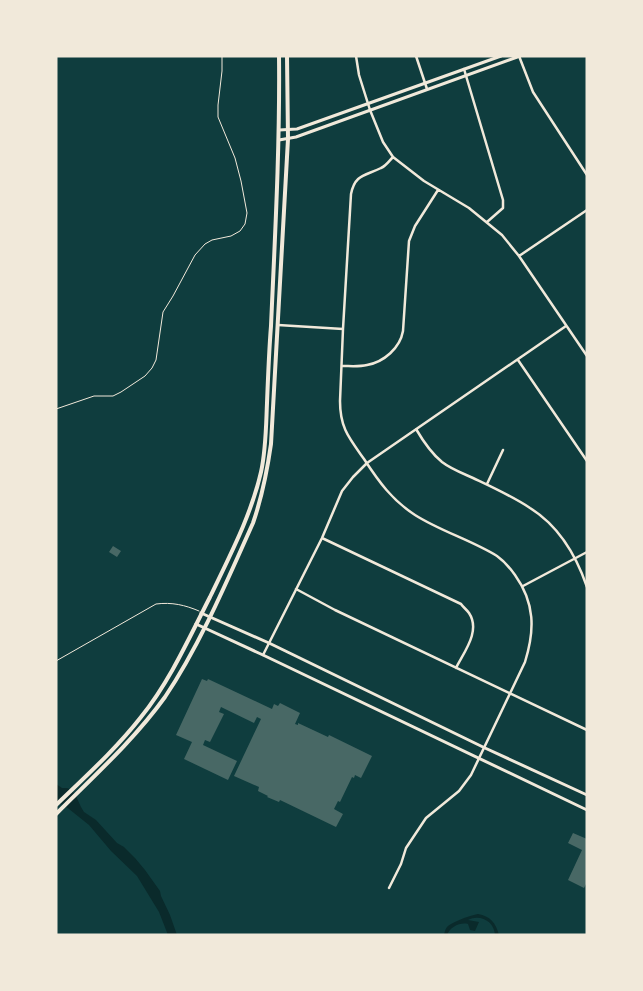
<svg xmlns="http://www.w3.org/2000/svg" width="643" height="991" font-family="'Public Sans',sans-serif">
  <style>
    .water { fill: #0a2a2b }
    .building { fill: #486865 }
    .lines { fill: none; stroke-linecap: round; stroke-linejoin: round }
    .path { stroke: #f1e9da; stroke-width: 1 }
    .minor { stroke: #f1e9da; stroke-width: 2.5 }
    .tertiary { stroke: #f1e9da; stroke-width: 3 }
    .secondary { stroke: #f1e9da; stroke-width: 4 }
  </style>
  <rect width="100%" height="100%" fill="#0f3d3e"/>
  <path class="water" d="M56 784 62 788H67L70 789 75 794 81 807 84 812 96 820 117 843 124 847 135 858 145 870 160 891 161 896 170 915 177 935H168L159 912 137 876 111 851 89 825 64 805 60 804 56 805Z
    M478 914C490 916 496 923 499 935H495C494 921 480 914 468 920L479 922 475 931 470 930 468 924C460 922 450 927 447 935H444C445 931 445 930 447 927 452 922 471 915 478 914Z"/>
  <path class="building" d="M113 546 121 551 117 557 109 552Z
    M202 679 207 681 208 679 272 709 274 704 278 706 280 703 300 713 295 724 298 725V723L328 737 329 735 372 756 361 778 355 775 354 778 352 777 340 802 338 801 334 809 343 814 336 827 280 800 279 802 267 797 268 796 258 791 259 787 234 776 261 719 257 717 254 723 221 707 219 712 224 714 210 742 205 740 203 745 237 761 228 780 184 759 192 742 176 735Z
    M573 833 587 839V882L584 888 568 880 582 850 568 843Z"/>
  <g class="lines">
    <path class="path" d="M56 409 94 396H113L121 392 145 376 152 368 156 360 163 312 173 296 195 255 205 244 212 240 231 236 240 231 245 224 247 213 241 181 235 158 218 117V105L222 71V56
      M56 661 156 604C172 602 185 605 199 611"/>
    <path class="minor" d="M356 56 359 75 370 110 383 142 393 157 424 181 469 208 502 235 519 256 587 356
      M416 56 427 89
      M519 56 533 92 587 175
      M464 69 503 200V208L487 222
      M519 256 587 210
      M278 325 343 329
      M518 360 587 461
      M342 366C350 366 359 367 367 365 384 362 400 348 403 331L409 241 415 226 438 190
      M416 429C423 441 431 453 442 462 451 469 462 473 473 478 492 487 512 496 530 508 559 526 576 555 587 587
      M487 484 503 450
      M322 538 461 604C463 607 467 610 469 613 481 631 464 652 456 668
      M523 586 587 552
      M296 589 335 610 587 730
      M263 655 322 538 342 491 353 477 367 463 566 326
      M389 888 401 864 406 848 426 818 459 791 471 775 525 662C535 630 535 603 515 575 510 568 504 561 497 556 471 540 440 531 415 515 392 500 379 482 364 459 349 438 340 428 340 401L343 329 351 194C355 174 365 176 381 168 386 166 389 161 393 157"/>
    <path class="tertiary" d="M279 130 297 129 501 56
      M279 140 296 137 520 56
      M201 613 269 643 485 748 587 795
      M196 624 263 655 587 810"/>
    <path class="secondary" d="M56 805C85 777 116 749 141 717 170 681 189 638 210 597 229 557 251 516 261 472 266 450 266 426 267 403 268 377 269 351 271 326 275 236 280 146 279 56
      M56 814C94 776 134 740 165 697 200 645 227 581 253 523 262 497 267 472 271 444L288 139 287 56"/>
  </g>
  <rect width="643" height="991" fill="none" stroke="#f1e9da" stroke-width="115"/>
</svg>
